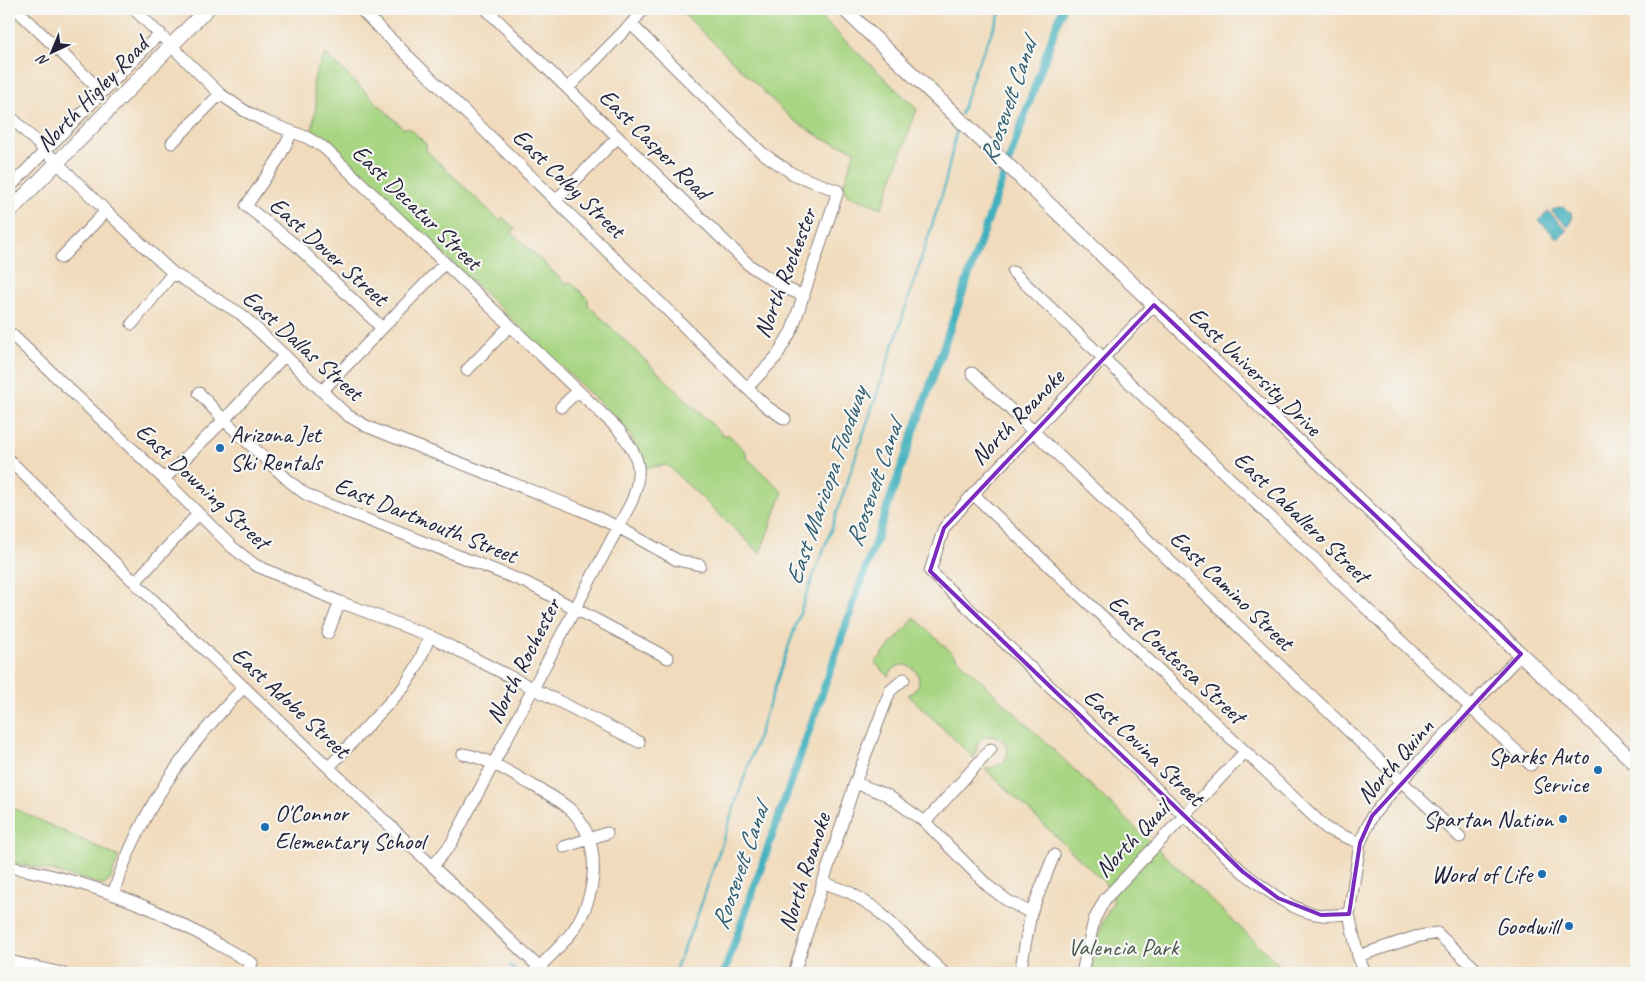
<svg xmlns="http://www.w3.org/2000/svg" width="1645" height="982" font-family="Caveat,sans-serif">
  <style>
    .green { fill: #a7d582; stroke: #647c5e }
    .water { fill: #41b0bd; stroke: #32697c }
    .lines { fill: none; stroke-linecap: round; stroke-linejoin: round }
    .stream { stroke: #41b0bd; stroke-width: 2.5 }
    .canal { stroke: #41b0bd; stroke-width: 8 }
    .minor-casing { stroke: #8a7e7c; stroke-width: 13 }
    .major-casing { stroke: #8a7e7c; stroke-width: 16 }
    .minor { stroke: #fff; stroke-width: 11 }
    .major { stroke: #fff; stroke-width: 14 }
    .marked { fill: none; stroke: #7b2cbf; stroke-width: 4; stroke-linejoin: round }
    .poi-dot { fill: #1f6fb2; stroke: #f6f6f2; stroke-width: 2 }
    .labels { text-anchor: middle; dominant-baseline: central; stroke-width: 4.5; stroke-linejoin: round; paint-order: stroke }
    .street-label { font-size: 24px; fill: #22223b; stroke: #f6f6f2 }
    .poi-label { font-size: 24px; fill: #22223b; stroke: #f6f6f2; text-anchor: end }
    .park-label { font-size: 24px; fill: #4a5850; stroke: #f6f6f2 }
    .water-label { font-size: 25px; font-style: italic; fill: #2e5b6f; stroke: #f6f6f2 }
  </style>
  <rect width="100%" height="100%" fill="#f6f6f2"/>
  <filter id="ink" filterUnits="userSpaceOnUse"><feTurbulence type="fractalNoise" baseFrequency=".02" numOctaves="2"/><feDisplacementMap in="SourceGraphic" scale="10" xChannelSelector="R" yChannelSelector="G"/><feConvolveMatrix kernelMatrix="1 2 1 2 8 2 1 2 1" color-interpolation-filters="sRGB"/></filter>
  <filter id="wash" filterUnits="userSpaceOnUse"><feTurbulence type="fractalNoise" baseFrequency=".0096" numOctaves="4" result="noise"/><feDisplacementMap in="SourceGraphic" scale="20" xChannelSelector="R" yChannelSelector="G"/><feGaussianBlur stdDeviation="1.12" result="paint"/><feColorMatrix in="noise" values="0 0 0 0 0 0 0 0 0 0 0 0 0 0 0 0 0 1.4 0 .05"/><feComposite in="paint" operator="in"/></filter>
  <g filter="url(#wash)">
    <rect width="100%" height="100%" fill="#f1dbbc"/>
    <path class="green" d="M679 9H812L917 109 882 208 847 195 846 190 843 186 855 150 823 139 792 119Z
      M326 54 403 128H410L426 144V150L500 221 503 217 515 229 512 233 565 283 571 282 588 299V305L723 435H729L746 452V457L783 492 760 553 667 465 643 468C639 451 634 439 624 426L332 148 312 132C313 123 315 113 316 104 316 97 313 94 313 88 313 75 319 65 326 54Z
      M915 618 1288 973H1090L1102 924 1114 900 1105 883 985 769C999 766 1010 762 1007 746 1000 734 983 731 977 746 976 750 976 754 974 758L908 695C935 682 905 647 888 676L875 663Z
      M9 806 119 857 110 880 104 885 47 870 9 862Z"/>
    <path class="water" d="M1563 207 1571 212 1572 219 1570 225 1567 226 1553 213 1552 210Z
      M1548 211 1567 230 1558 239 1539 221Z"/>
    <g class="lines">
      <path class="stream" d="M961 114 975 70 1002 9
        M510 966 519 973
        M674 973 699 911 805 598 830 533 900 325 944 188 958 124"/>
      <path class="canal" d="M724 973 1062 9"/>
    </g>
  </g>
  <g filter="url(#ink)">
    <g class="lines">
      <defs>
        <path id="minor" d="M16 9 102 92
          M134 9 220 94 245 111 264 121 306 137 323 147 335 158 618 429C639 456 644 468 632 501L451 844 433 866
          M360 9 747 388 767 407 785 419
          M486 9 749 265 783 287 804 296
          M631 24 761 152 793 174 838 191 792 330 776 357 747 388
          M568 88 631 24 644 9
          M9 115 106 211 173 273 241 314 347 415 366 426 388 435 579 509 618 527 677 560 700 565
          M292 132 279 158 246 206 297 246 382 328
          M172 143 220 94
          M9 188 160 33
          M556 200 618 137
          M61 258 106 211
          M1013 272 1531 765
          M1154 305 973 494 944 528 930 571 1243 872C1266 889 1291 912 1322 915 1330 916 1340 914 1349 914
          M132 324 173 273
          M9 332 164 479 232 547 255 565 340 602 430 636 639 742
          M467 370 510 326
          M972 373 1460 837
          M322 391 445 263
          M199 393 224 420 289 481 304 493 322 502 527 583 668 658
          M561 407 578 391
          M9 460 189 635 545 973
          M164 479 224 420 285 355
          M973 494 1327 829 1360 843
          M135 582 198 514
          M328 633 340 602
          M463 754C488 758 510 773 532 785 546 793 561 800 573 812 603 845 597 894 574 929 563 945 547 959 533 973
          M329 767 404 687 417 666 430 636
          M855 783 887 795 925 822 988 886 1008 901 1031 913
          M925 822 991 749
          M564 847 607 833
          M9 867C57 875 106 890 151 909 186 925 218 945 252 963L247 973
          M822 882 849 892 875 908 944 973
          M113 894C141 809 183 751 244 687
          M1358 956 1365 973
          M9 961 62 973
          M794 973 855 783 890 691 904 679
          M1020 973 1031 913 1054 855
          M1082 973 1094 920 1105 899 1245 752
          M1480 973 1437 933 1415 937 1358 956 1349 914 1360 843 1372 816 1401 781 1521 654"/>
        <path id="major" d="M844 9 1636 764
          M9 212 207 9"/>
      </defs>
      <use href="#minor" class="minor-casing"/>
      <use href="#major" class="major-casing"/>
      <use href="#minor" class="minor"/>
      <use href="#major" class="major"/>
    </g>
  </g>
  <path class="marked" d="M1154 305 1521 654 1372 816 1360 843 1349 914 1321 915 1278 898 1243 872 930 571 944 528Z"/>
  <g class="poi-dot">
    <circle cx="220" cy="448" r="5"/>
    <circle cx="1598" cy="770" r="5"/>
    <circle cx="1563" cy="819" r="5"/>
    <circle cx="265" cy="827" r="5"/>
    <circle cx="1542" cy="874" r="5"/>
    <circle cx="1569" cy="926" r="5"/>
  </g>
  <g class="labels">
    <g class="street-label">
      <text transform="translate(92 94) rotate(-46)">North Higley Road</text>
      <text transform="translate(655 144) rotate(45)">East Casper Road</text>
      <text transform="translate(569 183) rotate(44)">East Colby Street</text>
      <text transform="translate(417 207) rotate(44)">East Decatur Street</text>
      <text transform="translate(329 251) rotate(42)">East Dover Street</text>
      <text transform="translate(785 273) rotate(-69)">North Rochester</text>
      <text transform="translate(303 345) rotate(42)">East Dallas Street</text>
      <text transform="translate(1255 371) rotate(44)">East University Drive</text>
      <text transform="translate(1017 417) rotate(-46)">North Roanoke</text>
      <text transform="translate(203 486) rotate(43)">East Downing Street</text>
      <text transform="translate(1302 517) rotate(44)">East Caballero Street</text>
      <text transform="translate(426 520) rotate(22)">East Dartmouth Street</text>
      <text transform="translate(1232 590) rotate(44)">East Camino Street</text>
      <text transform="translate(1177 659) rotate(43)">East Contessa Street</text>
      <text transform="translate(523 661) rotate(-63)">North Rochester</text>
      <text transform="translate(291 702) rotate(43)">East Adobe Street</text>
      <text transform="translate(1144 747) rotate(44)">East Covina Street</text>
      <text transform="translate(1395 761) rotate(-49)">North Quinn</text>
      <text transform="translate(1132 839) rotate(-46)">North Quail</text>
      <text transform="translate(804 872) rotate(-72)">North Roanoke</text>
    </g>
    <g class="poi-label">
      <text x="230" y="434" text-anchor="start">Arizona Jet<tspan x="230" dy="28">Ski Rentals</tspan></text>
      <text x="1588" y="756">Sparks Auto<tspan x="1588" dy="28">Service</tspan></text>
      <text x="275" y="813" text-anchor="start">O'Connor<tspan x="275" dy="28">Elementary School</tspan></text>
      <text x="1553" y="819">Spartan Nation</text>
      <text x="1532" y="874">Word of Life</text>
      <text x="1559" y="926">Goodwill</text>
    </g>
    <g class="park-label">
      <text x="1123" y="947">Valencia Park</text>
    </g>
    <g class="water-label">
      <text transform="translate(1008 102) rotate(-71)">Roosevelt Canal</text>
      <text transform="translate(874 484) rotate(-71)">Roosevelt Canal</text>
      <text transform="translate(826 486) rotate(-71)">East Maricopa Floodway</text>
      <text transform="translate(740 867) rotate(-71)">Roosevelt Canal</text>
    </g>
  </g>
  <rect width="1645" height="982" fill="none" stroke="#f6f6f2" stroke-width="30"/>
  <g transform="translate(52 52) rotate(224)" stroke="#f6f6f2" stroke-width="4" paint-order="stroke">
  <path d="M0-4L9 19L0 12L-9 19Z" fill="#22223b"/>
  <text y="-8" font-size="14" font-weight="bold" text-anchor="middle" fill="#22223b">N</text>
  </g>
</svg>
